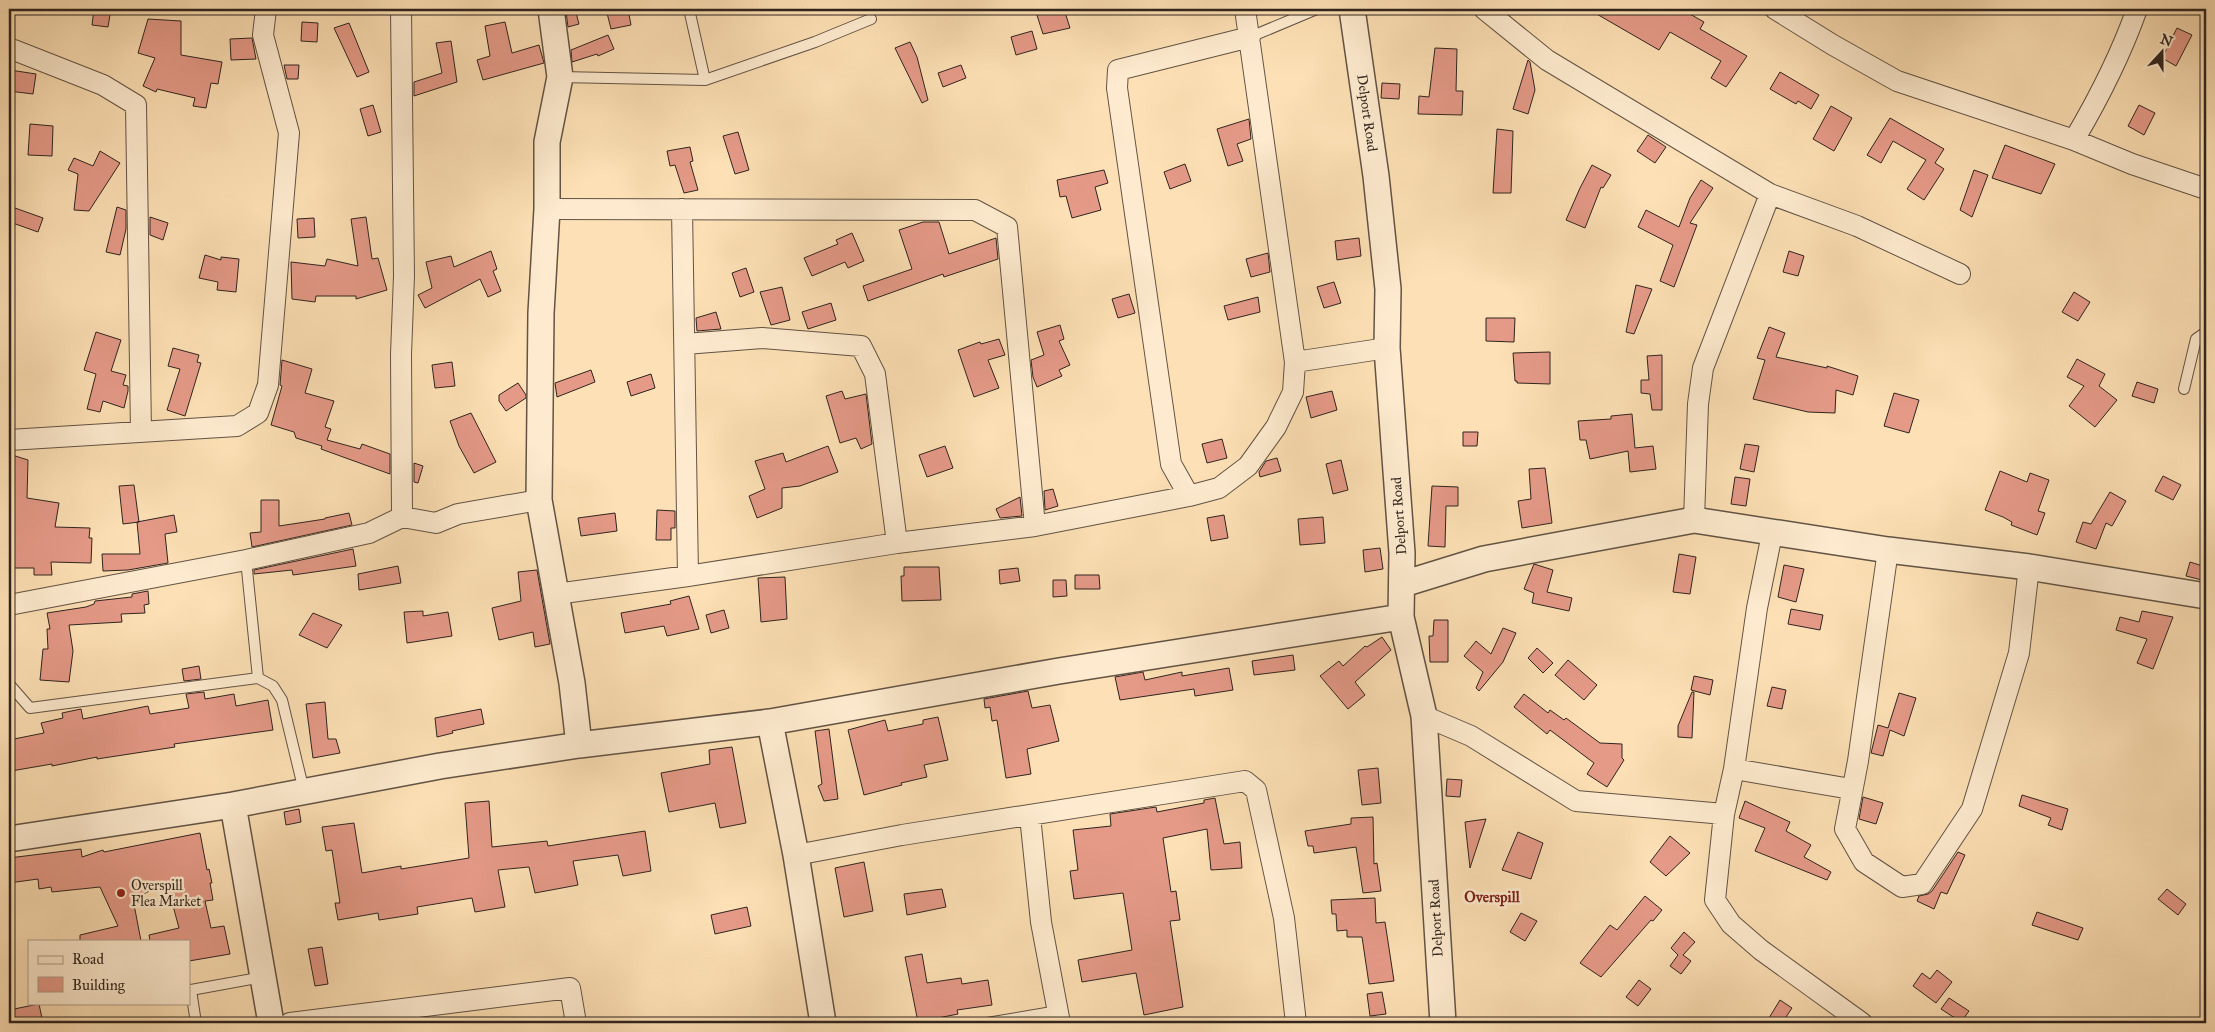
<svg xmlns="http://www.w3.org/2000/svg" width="2215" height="1032" font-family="'IM FELL Great Primer',serif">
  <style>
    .building { fill: #e59a88; stroke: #2f241e }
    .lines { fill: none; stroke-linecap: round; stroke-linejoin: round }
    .service-casing { stroke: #625344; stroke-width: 12 }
    .minor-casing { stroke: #625344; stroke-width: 22 }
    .tertiary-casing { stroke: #625344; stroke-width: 28 }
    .service { stroke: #feebcf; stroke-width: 10 }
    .minor { stroke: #feebcf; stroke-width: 20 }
    .tertiary { stroke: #feebcf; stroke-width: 25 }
    .poi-dot { fill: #8f2418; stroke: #feebcf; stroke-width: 2 }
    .labels { text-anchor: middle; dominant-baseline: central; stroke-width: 5; stroke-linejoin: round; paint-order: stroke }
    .street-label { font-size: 14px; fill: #2f241e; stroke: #feebcf }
    .poi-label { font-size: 14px; fill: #2f241e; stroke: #feebcf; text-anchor: start }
    .neighbourhood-label { font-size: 15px; font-weight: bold; fill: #7a1f14; stroke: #feebcf }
  </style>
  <rect width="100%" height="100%" fill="#fde0b5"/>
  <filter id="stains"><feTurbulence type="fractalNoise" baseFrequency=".004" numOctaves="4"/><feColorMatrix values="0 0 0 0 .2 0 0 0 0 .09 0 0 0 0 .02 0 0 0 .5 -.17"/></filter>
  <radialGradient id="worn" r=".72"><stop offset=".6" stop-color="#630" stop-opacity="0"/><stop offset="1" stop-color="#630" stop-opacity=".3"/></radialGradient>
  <path class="building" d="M94 9H111L108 27 92 25Z
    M575 9 579 24 568 27 566 12Z
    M606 9H628L631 25 611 29Z
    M1035 9H1064L1070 28 1043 34Z
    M1588 9H1681L1704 22 1700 29 1747 56 1726 87 1711 78 1721 61 1670 32 1659 50Z
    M148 19 181 21V55L222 62 218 84 211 83 206 108 193 106 195 98 157 89 156 92 143 86 155 58 138 53Z
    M302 22 318 23 317 42 301 41Z
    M505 22 512 53 539 45 544 63 483 80 477 60 490 56 485 26Z
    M349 23 369 72 357 77 334 28Z
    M2177 28 2192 35 2176 66 2162 58Z
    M1032 31 1037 49 1016 55 1011 37Z
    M608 35 614 49 598 56 597 54 572 62 571 50Z
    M252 38 256 59 231 60 230 39Z
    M451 41 457 82 414 96V82L442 73 436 43Z
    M910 42 917 57 928 100 922 103 895 48Z
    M1435 48 1457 49 1456 91H1463L1462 115 1418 114 1419 96 1429 97Z
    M1528 60 1530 62 1535 90 1528 114 1513 109Z
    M284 65H299L298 79H287Z
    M961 65 966 78 943 87 938 73Z
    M10 70 36 74 33 94 9 91Z
    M1780 72 1819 95 1811 109 1798 101 1796 104 1770 89Z
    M1382 83 1400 84 1399 99 1381 98Z
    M373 105 381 132 368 136 360 109Z
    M2139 105 2155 113 2144 135 2128 126Z
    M1831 106 1852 118 1834 151 1813 139Z
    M1890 118 1944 149 1935 163 1944 169 1924 200 1907 189 1926 160 1893 141 1881 163 1867 155Z
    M1249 119 1251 139 1237 144 1243 161 1228 166 1217 129Z
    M30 124 53 126 52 156 28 155Z
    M1497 129 1513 131 1511 193H1493Z
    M738 132 749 170 735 174 723 136Z
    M1648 135 1666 147 1655 163 1637 151Z
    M2005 145 2055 164 2041 194 1992 178Z
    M690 147 693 161 690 162 698 190 684 193 675 165 670 166 667 151Z
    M100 151 120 163 89 211 74 210 78 174 68 170 74 158 93 166Z
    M1185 164 1191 181 1170 189 1164 172Z
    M1592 165 1611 175 1603 188 1601 187 1585 228 1566 220 1580 188Z
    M1104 170 1108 183 1095 187 1101 210 1072 218 1066 196 1060 197 1057 180Z
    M1974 170 1988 175 1972 217 1960 210Z
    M1701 180 1713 188 1690 223 1697 225 1674 287 1660 281 1673 245 1638 227 1646 210 1679 227 1690 198Z
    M117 207 126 210V229L120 255 106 252Z
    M15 208 43 218 38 232 10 222Z
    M150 217 168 223 163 240 150 235Z
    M366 217 372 259 378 258 387 290 356 299V296H316L315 302 292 299 291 262 325 266 327 259 358 266 351 219Z
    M314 218 315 237 298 238 297 219Z
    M923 222H939L949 254 996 238 998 259 944 277 943 274 868 301 863 286 912 269 899 230Z
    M852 233 864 261 848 268 845 262 812 276 804 258 838 244 836 240Z
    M1359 238 1361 256 1337 260 1335 241Z
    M491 251 497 269 493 271 501 291 488 297 480 279 425 308 418 295 432 288 426 262 451 256 454 267Z
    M1789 251 1804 256 1798 276 1783 272Z
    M1268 253 1270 272 1251 277 1246 259Z
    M205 255 221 260V257L239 259 236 292 217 290 218 282 199 278Z
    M746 268 754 292 740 297 732 273Z
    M1334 282 1341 303 1324 308 1317 287Z
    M1636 285 1652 289 1634 334 1626 332Z
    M782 287 790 320 771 325 760 292Z
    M2074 292 2090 302 2078 321 2062 312Z
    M1129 294 1135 313 1118 318 1112 299Z
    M1258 297 1260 312 1228 320 1224 306Z
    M831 303 836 320 808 329 802 312Z
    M716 312 721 329 697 331 696 318Z
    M1486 318H1515L1514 342 1486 341Z
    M1060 325 1064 339 1059 341 1070 365 1059 370 1062 376 1037 387 1033 377 1031 360 1044 355 1037 332Z
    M1769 327 1785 333 1776 357 1827 368V366L1858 376 1853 395 1836 390 1835 413 1808 412 1753 399 1765 360 1757 358Z
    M96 332 121 340 111 371 126 375 123 385 128 386V391L124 408 103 401 100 412 87 409 96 374 84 370Z
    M999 339 1005 355 988 360 999 388 974 397 958 350 980 342 981 344Z
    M173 348 199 355 197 362 201 363 185 416 167 410 180 369 168 366Z
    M1550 352V384L1517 383V381H1515L1513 353Z
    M1662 355V410H1652L1650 394 1641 393V380H1649L1647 356Z
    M2077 359 2105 374 2099 386 2117 400 2095 427 2069 406 2084 386 2067 377Z
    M282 360 312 369 305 393 334 401 325 427 331 429 327 440 360 449 362 444 390 454V474L321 449 322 446 296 438 294 432 271 425 282 386 280 385Z
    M452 362 455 386 435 388 432 365Z
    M591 370 595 382 557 397 555 383Z
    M651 374 655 388 631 396 627 382Z
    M2137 382 2158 389 2154 403 2132 396Z
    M518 383 526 395V398L506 411 499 401V395Z
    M842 391 845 399 866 394 872 444 861 449 856 438 840 443 826 396Z
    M1332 391 1337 410 1311 418 1306 397Z
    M1894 393 1919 400 1909 433 1884 426Z
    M471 413 496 462 474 473 459 446 450 421Z
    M1632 414 1635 448 1653 446 1656 469 1630 472 1628 451 1590 459 1586 440H1580L1578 421 1611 419V416Z
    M1463 432H1478L1477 446H1463Z
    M1222 439 1227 458 1207 463 1202 444Z
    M1745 444 1759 446 1754 472 1740 469Z
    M828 446 838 472 800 486 782 488V508L757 518 749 496 765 489 755 461 783 453 786 462Z
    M945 446 953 468 927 477 919 455Z
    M9 454 28 460 27 498 59 503 55 527 90 528 89 538H92L91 563 51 562 52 575H34V568H9V542L11 543Z
    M1277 458 1281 471 1260 477 1259 472 1266 461Z
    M1341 460 1348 490 1333 494 1326 464Z
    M414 463 423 466 418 483 414 482Z
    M1545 468 1552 523 1522 528 1518 501 1531 499 1529 469Z
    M2000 471 2027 482 2030 473 2049 480 2038 511 2045 513 2037 535 2011 525 2012 522 2003 517 1985 510Z
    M2163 476 2181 485 2173 500 2155 491Z
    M1735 477 1750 479 1746 506 1731 504Z
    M134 485 139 522 123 524 119 486Z
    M1432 486 1458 487V506H1446L1445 547 1428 546Z
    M1053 489 1058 506 1045 510 1044 491Z
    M2110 492 2126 501 2112 526 2106 523 2096 549 2076 542 2083 522 2091 524Z
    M1020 497 1022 516 1000 518 996 509Z
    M261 500H279V526L325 519V518L349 513 352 525 252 547 250 533 261 532Z
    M657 510 675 511V528H671V540H656Z
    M615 513 617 531 581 536 578 518Z
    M174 515 177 532 165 534 168 563 128 570 103 571 102 554H140L137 522Z
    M1224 515 1228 538 1211 541 1207 518Z
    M1323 517 1325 543 1300 545 1298 519Z
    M1380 548 1383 569 1365 572 1363 550Z
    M353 549 356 566 293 575 292 570 254 574V570Z
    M1679 554 1696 557 1690 594 1673 592Z
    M2190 562 2206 567V581L2186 576Z
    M1534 564 1553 570 1547 592 1572 598 1569 611 1532 603 1534 593 1524 589Z
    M1784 565 1804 569 1796 602 1778 597Z
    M398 566 401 583 359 590 358 574Z
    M904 567H939L941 600 902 601 901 576H904Z
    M1018 568 1020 581 1000 584 999 570Z
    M537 570 550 644 535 647 533 632 499 640 492 608 521 601 518 572Z
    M1075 575H1099L1100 589H1075Z
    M785 577 787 619 761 622 758 578Z
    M1053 580H1066L1067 596 1053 597Z
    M148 591 149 604 144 605 145 613 121 614 122 622 69 625 73 651 69 682 40 680 43 649H48L47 629H50L47 613 86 607 94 604 95 601 132 597V594Z
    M689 596 699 629 667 636 664 626 625 633 621 613 671 604 670 601Z
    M1791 609 1823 615 1820 630 1788 624Z
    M724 610 729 628 711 633 706 615Z
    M423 611V616L448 612 452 636 407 643 404 612Z
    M2142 611 2173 617 2153 669 2137 663 2147 639 2116 630 2120 617 2139 622Z
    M313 613 342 625 327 648 299 635Z
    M1434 620H1448V662H1430L1429 636H1433Z
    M1503 628 1516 633 1503 662 1479 691 1476 688 1483 672 1464 656 1476 641 1491 654Z
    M1382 637 1391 650 1355 682 1365 695 1348 709 1320 676 1339 661 1343 666 1365 646 1367 647Z
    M1537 648 1553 663 1543 673 1528 658Z
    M1293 655 1295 670 1254 675 1252 661Z
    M1568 660 1597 685 1584 700 1555 675Z
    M199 666 201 679 184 681 182 669Z
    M1229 668 1233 690 1195 696 1194 689 1120 700 1115 677 1143 672 1145 680 1182 672V676Z
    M1694 676 1713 680 1710 695 1691 690Z
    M1772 687 1786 690 1782 709 1767 706Z
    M1028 691 1032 708 1050 705 1059 741 1027 749 1031 774 1006 778 997 720 992 721 990 707 985 708 984 699Z
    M204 692 205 699 234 694 236 706 268 700 273 730 174 744 175 747 97 759V757L52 766V764L11 771 9 740 44 733 41 723 63 718 62 713 81 709 83 719 148 706 150 714 189 708 186 694Z
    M1692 692H1694L1692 738 1678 737V726Z
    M1899 693 1916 698 1904 736 1890 730 1883 756 1871 753 1878 725 1888 728Z
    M1524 694 1548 713 1550 710 1564 720 1566 718 1600 743 1622 744V758L1624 760 1607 787 1587 774 1594 763 1550 730 1547 734 1514 707Z
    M325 702 328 739H336L340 753 313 758 306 704Z
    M481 709 484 724 452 731 453 733 437 737 435 718Z
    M938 717 948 760 924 765 927 777 901 783 902 785 864 795 848 730 885 720 888 731 923 724V720Z
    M829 729 838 799 824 801 818 786 822 784 815 731Z
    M732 747 746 823 720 828 715 803 669 812 661 773 710 764 709 750Z
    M1378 768 1381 803 1362 805 1358 770Z
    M1447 779 1462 780 1460 797 1446 796Z
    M2022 795 2068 809 2062 830 2048 825 2051 818 2019 806Z
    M1863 797 1883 803 1876 824 1859 819Z
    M1215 798 1224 844 1240 842 1242 868 1211 870 1207 829 1163 838 1171 892 1176 891 1180 920 1170 921 1183 1007 1144 1015 1136 973 1082 982 1078 960 1132 950 1123 893 1074 899 1070 871 1078 870 1073 830 1111 826 1110 814 1156 807 1157 812 1204 803V800Z
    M489 801 492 847 547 841 548 846 645 831 651 871 623 876 618 855 573 861 578 885 535 893 529 867 498 870 505 907 475 912 472 898 417 907 418 914 379 920 378 913 338 920 335 903H340L332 850 326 851 322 827 354 823 362 873 401 866V869L469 858 465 803Z
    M1745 801 1790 822 1786 831 1811 845 1804 857 1831 872 1827 880 1755 851 1765 828 1739 818Z
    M299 809 301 822 286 825 284 812Z
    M1373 817 1374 864 1377 863 1381 891 1363 893 1356 847 1314 853 1313 846H1308L1305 831 1351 824V818Z
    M1486 819 1470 868 1465 822Z
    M1518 832 1543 843 1531 879 1502 870Z
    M200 833 207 870 209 869 212 883H210L213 900 205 901 211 928 224 926 230 954 189 961V941H150L149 935 179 928 169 891 166 892 164 884 133 899 141 941H80V935L118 926 100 887 52 892 51 887 39 889 38 879 9 883V858L81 849 82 857 103 850 104 852Z
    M1670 836 1690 853 1666 876 1650 862Z
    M1958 852 1965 855 1947 894 1941 892 1934 909 1917 901 1919 896 1928 894 1932 891Z
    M864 862 873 911 844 917 835 868Z
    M942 889 946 907 907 915 904 894Z
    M2167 889 2186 904 2178 915 2158 899Z
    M1645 896 1662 910 1653 921 1651 920 1601 977 1580 963 1610 925 1617 930Z
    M1375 898 1376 923 1385 922 1394 981 1369 984 1362 937H1347V930L1337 931 1336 914H1332L1331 900Z
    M747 907 751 926 715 934 711 915Z
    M2037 912 2083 928 2078 940 2032 925Z
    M1521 913 1537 921 1525 941 1510 932Z
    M1684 932 1695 942 1683 955 1691 961 1681 974 1670 966 1678 955 1671 948Z
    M322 947 328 984 315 986 308 949Z
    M922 954 927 983 961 978 962 984 988 980 992 1005 957 1010 958 1014 918 1022 905 957Z
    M1937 970 1952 982 1936 1003 1913 986 1922 973 1930 979Z
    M1639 980 1651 989 1638 1006 1626 997Z
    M1382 992 1386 1014 1370 1016 1367 994Z
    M1949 998 1969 1011 1961 1022 1941 1009Z
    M1780 1000 1792 1008 1782 1023H1776L1769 1018Z
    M39 1004 43 1023H9V1010Z"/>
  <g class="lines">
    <defs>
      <path id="service" d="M689 9 705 80
        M1250 37 1317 9
        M560 77 705 80 815 42 871 19
        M2184 389 2196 339 2206 332
        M246 560 258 678
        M9 684 30 708 258 678 273 686 282 700 304 791
        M196 1023 191 990 263 977
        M987 1023 1058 1011"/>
      <path id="minor" d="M401 9 404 276 401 354 402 517
        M1484 9 1547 60 1770 194 1857 226 1960 274
        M1775 9 1833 45 1897 81 2074 140 2132 164 2206 189
        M9 50H14L103 85 136 105 141 432
        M2074 140C2100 96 2120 57 2137 9
        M547 209 975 210 1007 227 1035 526
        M682 209 688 576
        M685 344 762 338 861 346 875 374 897 543
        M1295 362 1387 348
        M9 440 237 426 258 413 268 385 289 133 263 35 266 9
        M1189 496 1171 464 1117 88 1118 70 1250 37
        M1694 520 1698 404 1703 368 1770 194
        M1772 534 1757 608 1734 769 1724 814 1715 900 1731 924 1761 950 1862 1023
        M1888 550 1858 761 1845 829 1864 862 1902 887 1922 884 1972 809 2019 653 2029 567
        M556 594 688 576 897 543 1035 526 1189 496 1219 488 1248 466 1276 427 1293 392 1295 362 1245 9
        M9 605 246 560 369 533 402 517 436 523 458 514 539 500
        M1424 716 1471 736 1576 801 1724 814
        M1734 769 1851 789
        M1030 816 1041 922 1060 1023
        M796 855 902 835 1245 781 1256 790 1284 918 1296 1023
        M290 1023 570 988 576 1023"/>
      <path id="tertiary" d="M551 9 560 77 547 142V209L541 313 539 500 572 683 579 745
        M1352 9 1376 176 1388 289 1387 348 1402 553 1401 617 1424 716 1443 1023
        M1403 584 1484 559 1694 520 1888 550 2029 567 2206 596
        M770 722 796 855 823 1023
        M233 805 271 1023
        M9 839 233 805 440 766 579 745 770 722 1059 671 1401 617"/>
    </defs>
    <use href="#service" class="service-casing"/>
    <use href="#minor" class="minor-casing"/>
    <use href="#tertiary" class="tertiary-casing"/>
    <use href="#service" class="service"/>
    <use href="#minor" class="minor"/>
    <use href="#tertiary" class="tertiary"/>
  </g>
  <circle class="poi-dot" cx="121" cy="893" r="5"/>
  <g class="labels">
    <g class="street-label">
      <text transform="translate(1367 113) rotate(82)">Delport Road</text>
      <text transform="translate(1399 516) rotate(-94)">Delport Road</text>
      <text transform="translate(1436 918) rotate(-93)">Delport Road</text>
    </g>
    <g class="poi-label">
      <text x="131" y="885">Overspill<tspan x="131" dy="16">Flea Market</tspan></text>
    </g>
    <g class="neighbourhood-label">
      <text x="1492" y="897">Overspill</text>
    </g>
  </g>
  <rect width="2215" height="1032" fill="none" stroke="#fde0b5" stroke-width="30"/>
  <rect x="10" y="10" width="2195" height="1012" fill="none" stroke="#2f241e" stroke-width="2.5"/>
  <rect x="15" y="15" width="2185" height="1002" fill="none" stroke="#2f241e"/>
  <rect x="28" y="940" width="162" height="65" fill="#feebcf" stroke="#ab9b88"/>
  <rect x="38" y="956" width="25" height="8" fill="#feebcf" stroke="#ab9b88"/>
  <text x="72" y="964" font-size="15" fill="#2f241e">Road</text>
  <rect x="38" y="977" width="25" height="15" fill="#e59a88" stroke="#ab9b88"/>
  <text x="72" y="990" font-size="15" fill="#2f241e">Building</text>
  <g transform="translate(2162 52) rotate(21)" stroke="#feebcf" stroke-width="4" paint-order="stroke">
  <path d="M0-4L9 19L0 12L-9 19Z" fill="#2f241e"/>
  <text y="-8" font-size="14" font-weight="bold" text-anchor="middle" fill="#2f241e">N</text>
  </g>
  <rect width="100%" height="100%" filter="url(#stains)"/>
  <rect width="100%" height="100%" fill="url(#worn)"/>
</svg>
